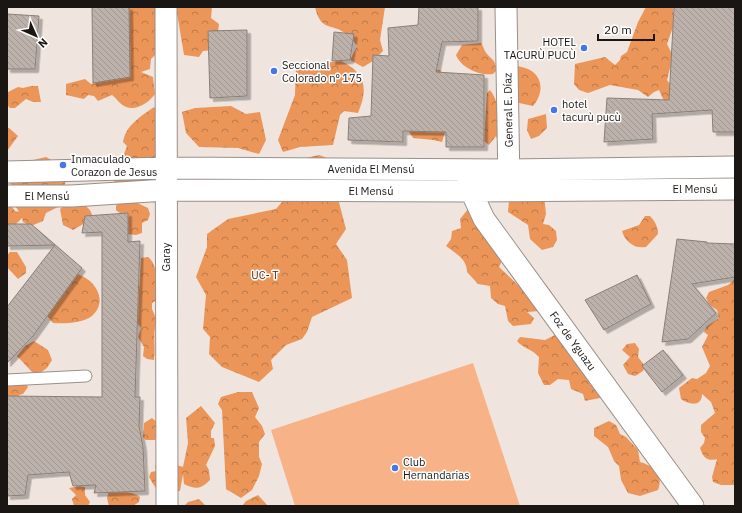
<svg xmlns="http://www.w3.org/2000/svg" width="742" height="513" font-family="'IBM Plex Sans',sans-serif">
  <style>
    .forest { fill: url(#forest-crowns) }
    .pitch { fill: #f7b387 }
    .building { fill: url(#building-back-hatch); stroke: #897f79; filter: url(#shadow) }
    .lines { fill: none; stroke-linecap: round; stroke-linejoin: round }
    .lane-casing { stroke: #998f88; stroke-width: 13 }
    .street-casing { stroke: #998f88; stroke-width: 23 }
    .lane { stroke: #fff; stroke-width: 11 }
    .street { stroke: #fff; stroke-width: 21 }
    .poi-dot { fill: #4677e8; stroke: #fff; stroke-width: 1.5 }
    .labels { text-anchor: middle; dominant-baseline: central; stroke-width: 3; stroke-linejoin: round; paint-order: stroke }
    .poi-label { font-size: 11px; fill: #1a1614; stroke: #fff; text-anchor: start }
    .street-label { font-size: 11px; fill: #1a1614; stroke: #fff }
    .park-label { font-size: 11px; fill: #4c2a10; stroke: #fff }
  </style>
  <defs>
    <pattern id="forest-crowns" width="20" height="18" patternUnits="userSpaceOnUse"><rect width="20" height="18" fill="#ec9559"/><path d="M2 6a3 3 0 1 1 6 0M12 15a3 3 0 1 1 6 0" fill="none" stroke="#be7948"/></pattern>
    <pattern id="building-back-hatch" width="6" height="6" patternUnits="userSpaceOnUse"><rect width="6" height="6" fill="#bdb2ab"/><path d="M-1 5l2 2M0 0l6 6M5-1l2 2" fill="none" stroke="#a29892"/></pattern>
    <filter id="shadow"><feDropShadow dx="3.5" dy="3.5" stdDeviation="0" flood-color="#0004"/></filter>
  </defs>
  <rect width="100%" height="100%" fill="#f0e5de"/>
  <path class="forest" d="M127 7H163L157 53 151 59 150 69 141 72 153 77 155 94C149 103 135 112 124 106 120 104 116 98 112 95L98 101 94 96 88 95 84 99 66 95V84L85 79 91 84 129 69 130 59 124 53Z
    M176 7H212L211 18 219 24 217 41 213 50 203 51 199 57 184 55Z
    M315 7H385L380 40 383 51 373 61 363 67 350 60 357 46C354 42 350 37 346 34 332 22 321 33 315 7Z
    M646 7H673V27L667 44 673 56 667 80 670 84V105L663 99 659 90 654 92 648 97 638 90 610 85 588 93 579 90 574 84 575 64 605 57 615 65 620 60 621 56 627 52 638 22Z
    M481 43C484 47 484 51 487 54 493 61 496 60 496 71L493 74C480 76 461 68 456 55L462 45Z
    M339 60C365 72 369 87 358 113L344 111 340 115 333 145 300 147 283 152 278 140 295 95 296 66C311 60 324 66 339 60Z
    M518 66C522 67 530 69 533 72 545 82 541 97 533 106L519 103C515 90 513 79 518 66Z
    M434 70H440L445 76 446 129 442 142 433 140 413 138 408 130Z
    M31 86H38L41 102H33L26 99 15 108H10L7 105 8 92 18 87 23 88Z
    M490 90C502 105 499 128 500 146L496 136 489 145 484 141 487 93Z
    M231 106 246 114 260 112 266 140 259 154 238 148 199 147 186 133 182 112 195 108Z
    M154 107 161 114 165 154 139 178 131 190 116 187 113 177 120 165 127 146 123 142C126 125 140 117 154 107Z
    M546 114 547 128 539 136 531 139 527 130 528 119Z
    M7 128H9L18 136 7 151Z
    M319 155 346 165 351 178 336 191 346 229 336 244 347 260 352 298 312 317 307 332 302 339 286 345 271 360 273 369 259 382 222 367 209 354 210 337 203 329 206 295 196 277 207 247V234L228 219 276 209 297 184 291 182 289 178 293 161Z
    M46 157 57 163 67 176 63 192 56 200 58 207 46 213 43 221 31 226 23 222 22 218 16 224 7 229V205L10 204 15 211 19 212 16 207 23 197 7 180 31 167 33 160Z
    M544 195 546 214 543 224 549 225 556 231 557 240 553 247 542 250 530 239 528 225 508 212 509 200Z
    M127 198 148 208 150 214 148 220 142 223V233L136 235 127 234 125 217 116 210V206L120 200Z
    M71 201C81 202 87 204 92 214L90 220 73 230 63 225 60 209Z
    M469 208 505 255 499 267 520 287 527 289 538 280 547 286 552 293 551 298 540 311 527 312 534 318 531 324 513 326 508 321 505 306 498 304 491 298 490 286 478 284 467 272C467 259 456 254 446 246L451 239 452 231 461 228 460 219Z
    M645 216H650C655 221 658 227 658 234L646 247C635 249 625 242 622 231L639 225Z
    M10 252H17L26 267V273L18 279 7 267V255Z
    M148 257C159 265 157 288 157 300L152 303V309L157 321C152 332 156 347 154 360L147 359 143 356 144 347 138 337 141 328 137 323 141 258Z
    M71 273C91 274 111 299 92 316 83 323 64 324 53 323L48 317 44 301Z
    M735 279V485H721L713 482 712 477 717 459C707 462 703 457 700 448L704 443 705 438 701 432V425L715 413 711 402 702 394C702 407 689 405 681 399L679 388 692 378 697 379 706 373 710 366 702 347 708 335 704 332 707 326 719 318 717 310 710 305 706 298 709 292 728 285Z
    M573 326 604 391 600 398 585 401 583 394 571 389 569 380 558 379 550 385H544L538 373 539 357C532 349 524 349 517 341L520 337 545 340Z
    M34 341 48 350 52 360 47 368 40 373 32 372 17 356 25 346Z
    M635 343 639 349 638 357 645 366 643 371 635 376 628 374 623 365 630 357 622 350 627 344Z
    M7 378 26 384 28 387 23 394 19 395 18 401 7 400Z
    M238 392H252L259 408 255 417 262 426 265 434 259 442V457L262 464 259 476 252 490 241 498 226 489 222 410 218 404 221 397Z
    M201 406 215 423 211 431V438H214L215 446 206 465 209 470 210 480C201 489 196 490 184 484L183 474 180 491 158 492 149 477 151 472 156 471 155 466 159 462 170 463 183 467 188 443 186 418Z
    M152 418 158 423 161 432 155 440H146L143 437 144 423Z
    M609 421 616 425 620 434 626 437 638 450 640 462C654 466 664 474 658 490L640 496 628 493 621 480 619 466 614 461 608 447 594 436V428Z
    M80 486 85 487V495L90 502 88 506H74L72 499 76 495 69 488Z
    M109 491C122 494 127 489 140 497L139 502 133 506H109L107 498Z
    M258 495 268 506H242L246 501Z
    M199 499 206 506H184L188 502Z"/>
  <path class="pitch" d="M473 363 520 506H295L271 430Z"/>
  <path class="building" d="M92 7H129L130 77 93 83Z
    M419 7H478V41L442 42 436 72 484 75V147H446V132L403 131V142L348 140 349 118 371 116 373 55 389 56 388 28 418 25Z
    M674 7H735V132H713L712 110 652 114 653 139 604 142 607 98 669 100Z
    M7 14 39 16 35 69H7Z
    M247 30V96L210 98 208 31Z
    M334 32 354 34 350 60 332 61Z
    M128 213V242L140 241 135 397H140L139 426 143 447 145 491 94 493 96 485 73 486 69 472 28 475 25 495 7 496V396L102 397V232L82 233 85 216Z
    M7 224H31L82 268 33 336 7 363V307L55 245 7 246Z
    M677 239 707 242V243L735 244V277L692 284 716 313 688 339 662 342Z
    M637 275 651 304 604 330 585 300Z
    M663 350 683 375 662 392 642 366Z"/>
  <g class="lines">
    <defs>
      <path id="lane" d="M7 380 86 376"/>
      <path id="street" d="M166 7 167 506
        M506 7 509 185
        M7 172 166 168 508 170 735 167
        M468 180 471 191 484 219 693 506
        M7 196H72L166 190 471 191 735 189"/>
    </defs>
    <use href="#lane" class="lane-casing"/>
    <use href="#street" class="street-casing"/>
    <use href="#lane" class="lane"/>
    <use href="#street" class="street"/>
  </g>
  <g class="poi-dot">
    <circle cx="584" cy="48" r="4"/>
    <circle cx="274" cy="71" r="4"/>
    <circle cx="554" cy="110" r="4"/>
    <circle cx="63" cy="165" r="4"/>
    <circle cx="395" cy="468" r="4"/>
  </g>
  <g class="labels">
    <g class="poi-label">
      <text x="576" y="42" text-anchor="end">HOTEL<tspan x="576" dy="13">TACURÙ PUCÙ</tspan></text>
      <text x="282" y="65">Seccional<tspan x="282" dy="13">Colorado nº 175</tspan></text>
      <text x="562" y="104">hotel<tspan x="562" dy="13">tacurù pucù</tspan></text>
      <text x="71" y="159">Inmaculado<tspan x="71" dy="13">Corazon de Jesus</tspan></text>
      <text x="403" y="462">Club<tspan x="403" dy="13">Hernandarias</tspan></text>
    </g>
    <g class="street-label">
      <text transform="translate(508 110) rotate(-91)">General E. Díaz</text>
      <text x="371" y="169">Avenida El Mensú</text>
      <text x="695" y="189">El Mensú</text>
      <text x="371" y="191">El Mensú</text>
      <text x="47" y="196">El Mensú</text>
      <text transform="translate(166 257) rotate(-90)">Garay</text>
      <text transform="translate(573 341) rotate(54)">Foz de Yguazu</text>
    </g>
    <g class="park-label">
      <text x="265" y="275">UC- T</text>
    </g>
  </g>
  <rect width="742" height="513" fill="none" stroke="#1a1614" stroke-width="16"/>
  <g transform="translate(36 36) rotate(135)" stroke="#ffffff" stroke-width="3" paint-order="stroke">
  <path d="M0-3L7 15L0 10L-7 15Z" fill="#1a1614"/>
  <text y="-6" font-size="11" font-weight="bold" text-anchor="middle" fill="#1a1614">N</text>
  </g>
  <path d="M598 34v6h56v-6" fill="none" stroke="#1a1614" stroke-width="2"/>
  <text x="604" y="34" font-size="12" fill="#1a1614" stroke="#ffffff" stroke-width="3" paint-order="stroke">20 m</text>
</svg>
